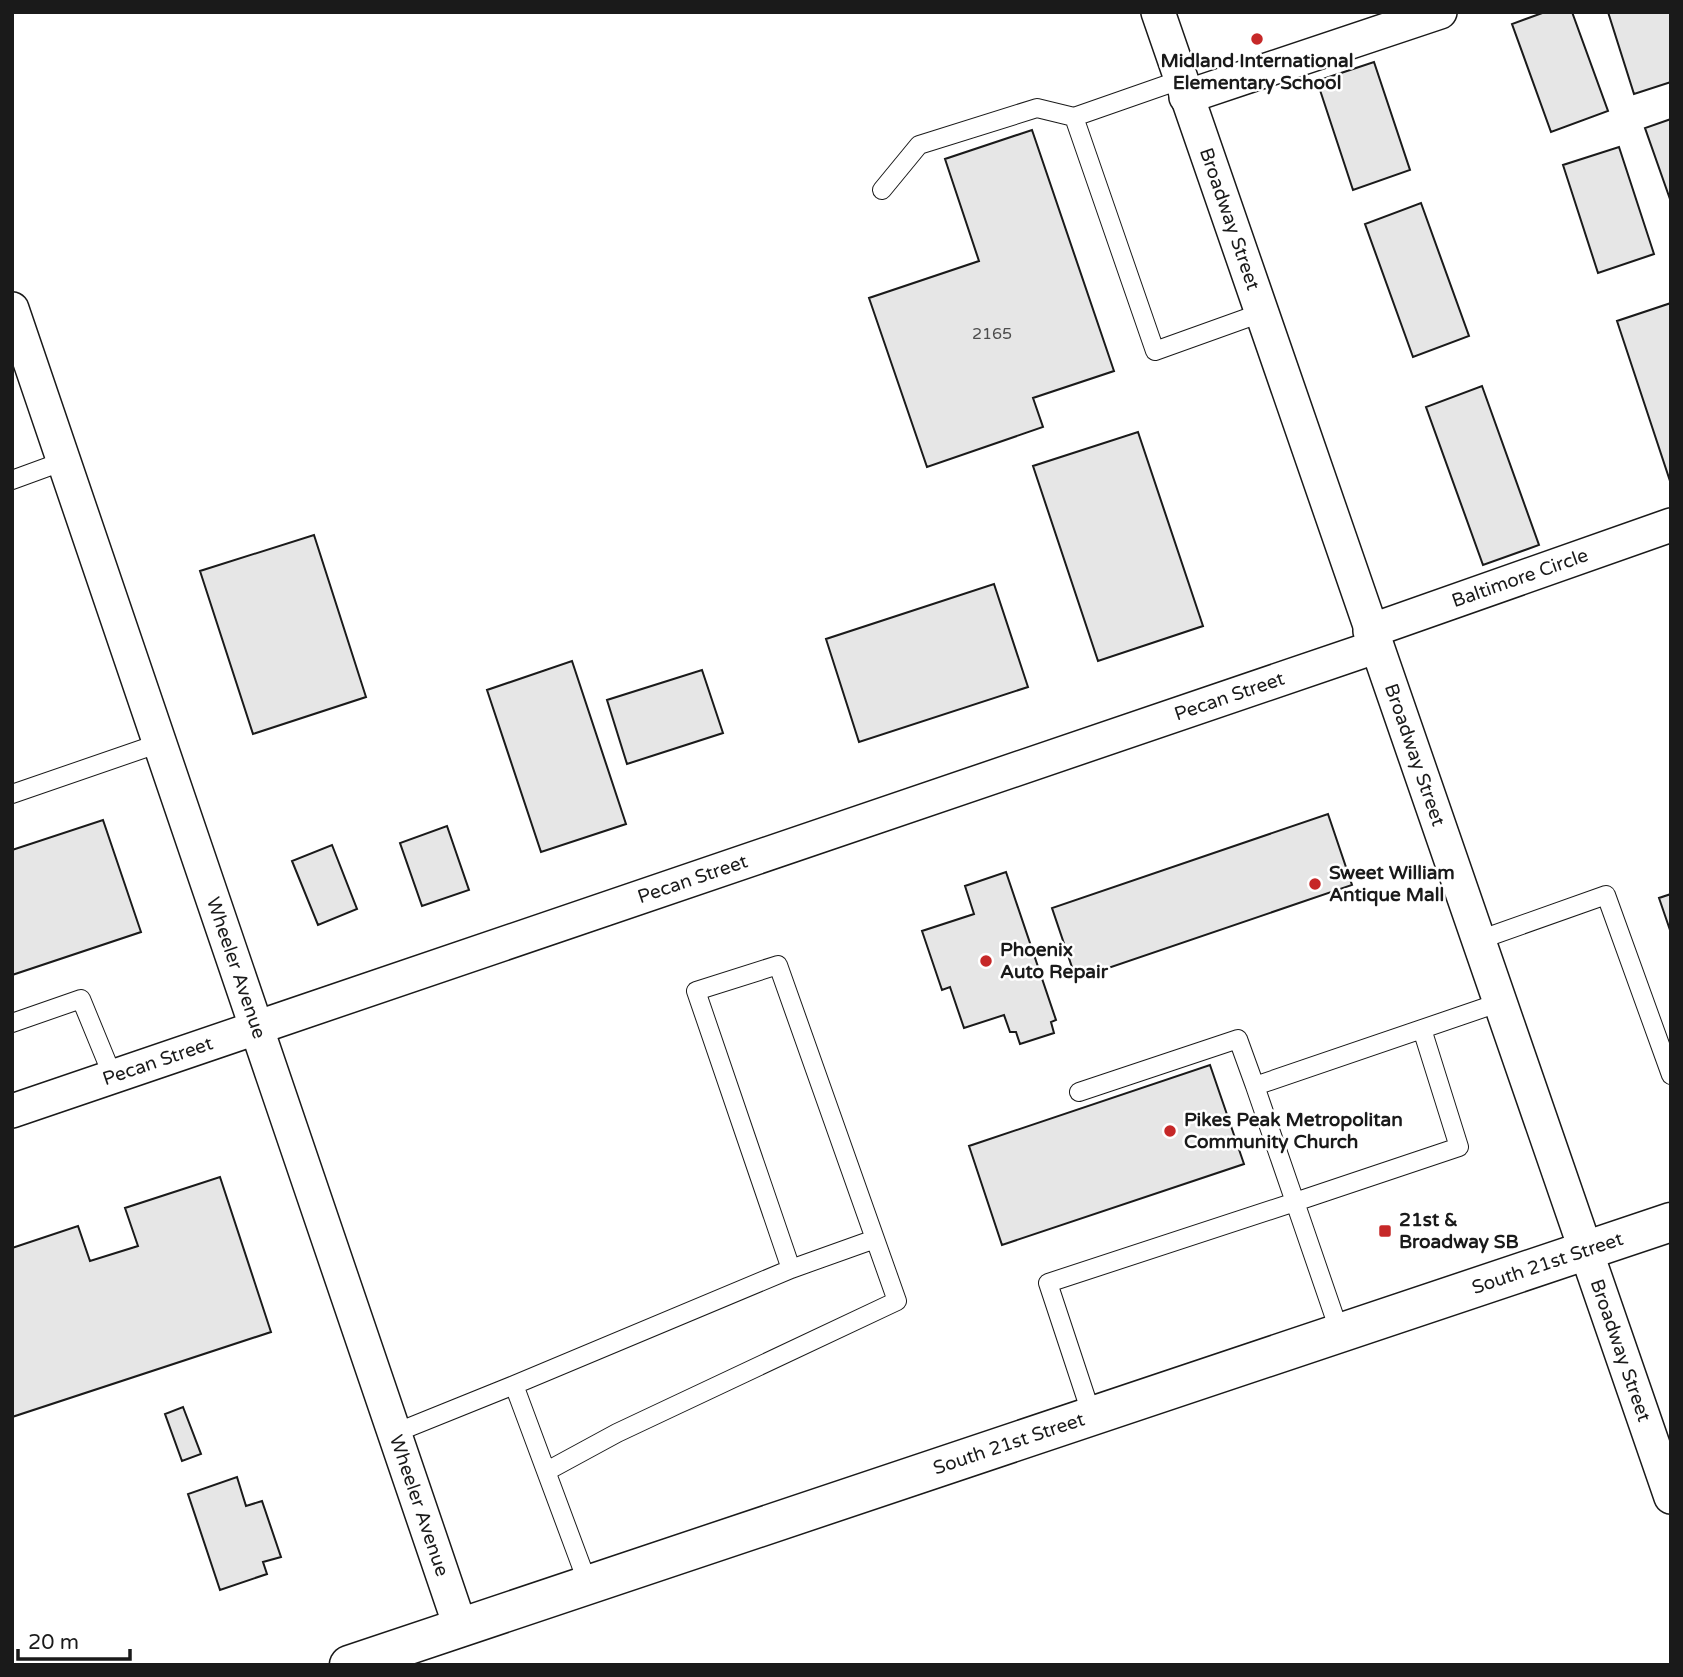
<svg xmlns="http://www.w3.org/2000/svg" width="1683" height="1677" font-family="'Varela Round',sans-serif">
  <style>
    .building { fill: #e6e6e6; stroke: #1a1a1a; stroke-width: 2 }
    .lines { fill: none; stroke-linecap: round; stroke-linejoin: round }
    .service-casing { stroke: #1a1a1a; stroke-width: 20 }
    .minor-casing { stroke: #1a1a1a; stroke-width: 36 }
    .secondary-casing { stroke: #1a1a1a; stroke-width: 41 }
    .service { stroke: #fff; stroke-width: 18 }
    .minor { stroke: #fff; stroke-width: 33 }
    .secondary { stroke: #fff; stroke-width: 38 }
    .poi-dot { fill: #c62828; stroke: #fff; stroke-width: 2.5 }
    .labels { text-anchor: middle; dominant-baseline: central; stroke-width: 5; stroke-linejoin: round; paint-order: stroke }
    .number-label { font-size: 16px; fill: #4d4d4d }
    .poi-label { font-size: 19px; font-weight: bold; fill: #1a1a1a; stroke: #fff; text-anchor: start }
    .street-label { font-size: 19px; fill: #1a1a1a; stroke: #fff }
  </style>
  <rect width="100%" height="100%" fill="#fff"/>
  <path class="building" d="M1545 12H1572L1608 111 1551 132 1512 24Z
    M1608 12H1671V82L1634 94Z
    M1374 62 1410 170 1353 190 1317 81Z
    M1671 119V202L1645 128Z
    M1032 130 1114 371 1033 398 1043 427 927 467 869 298 979 261 945 159Z
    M1619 147 1654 254 1598 273 1563 165Z
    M1421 203 1469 336 1413 357 1365 224Z
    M1671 303V481H1670L1617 321Z
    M1482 386 1539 545 1483 565 1426 407Z
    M1138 432 1203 626 1098 661 1033 466Z
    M314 535 366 697 253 734 200 571Z
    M994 584 1028 687 859 742 826 639Z
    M572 661 626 824 541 852 487 690Z
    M702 670 723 733 627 764 607 700Z
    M1328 814 1352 885 1076 979 1052 908Z
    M103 820 141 932 12 975V850Z
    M447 826 469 890 422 906 400 843Z
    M332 845 357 909 318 925 292 861Z
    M1006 872 1056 1020 1051 1022 1054 1033 1020 1044 1016 1032H1010L1004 1015 964 1028 950 987 942 990 922 931 974 914 965 886Z
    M1671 894V933L1659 898Z
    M1210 1065 1244 1164 1002 1245 969 1146Z
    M220 1177 271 1332 12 1417V1248L78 1226 90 1261 138 1246 125 1208Z
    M183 1407 201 1454 182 1461 165 1414Z
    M237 1477 246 1506 262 1501 281 1557 263 1562 267 1574 220 1590 188 1494Z"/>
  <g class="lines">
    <defs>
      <path id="service" d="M1180 80 1074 117 1155 351 1261 313
        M882 190 919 145 1037 108 1074 117
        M12 480 64 461
        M12 794 160 743
        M1479 940 1606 895 1671 1075
        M12 1023 81 999 113 1077
        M1079 1092 1238 1039 1255 1086
        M1340 1333 1295 1202 1459 1147 1422 1029
        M514 1385 791 1269
        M1092 1416 1048 1283 1295 1202 1255 1086 1501 1002
        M395 1433 514 1385 588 1584
        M547 1471 617 1433 897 1301 778 965 696 991 791 1269 875 1239"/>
      <g id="minor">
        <path id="s1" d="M1158 12 1671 1497"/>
        <path d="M1186 97 1440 12"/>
        <path id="s2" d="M12 309 460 1626"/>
        <path id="s3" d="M1370 631 1671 525"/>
        <path id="s4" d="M12 1111 1375 647"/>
      </g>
      <g id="secondary">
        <path id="s5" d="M349 1665 1671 1222"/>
      </g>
    </defs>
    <use href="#service" class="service-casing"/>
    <use href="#minor" class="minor-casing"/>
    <use href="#secondary" class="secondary-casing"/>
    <use href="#service" class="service"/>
    <use href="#minor" class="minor"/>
    <use href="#secondary" class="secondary"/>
  </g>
  <g class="poi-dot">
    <circle cx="1257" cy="39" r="7"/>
    <circle cx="1315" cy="884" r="7"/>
    <circle cx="986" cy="961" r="7"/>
    <circle cx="1170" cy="1131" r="7"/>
    <rect x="1378" y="1224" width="14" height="14" rx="3.5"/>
  </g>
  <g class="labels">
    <g class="number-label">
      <text x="992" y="334">2165</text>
    </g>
    <g class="poi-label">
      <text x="1257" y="61" text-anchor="middle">Midland International<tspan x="1257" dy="22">Elementary School</tspan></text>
      <text x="1329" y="873">Sweet William<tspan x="1329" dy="22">Antique Mall</tspan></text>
      <text x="1000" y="950">Phoenix<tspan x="1000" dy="22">Auto Repair</tspan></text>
      <text x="1184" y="1120">Pikes Peak Metropolitan<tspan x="1184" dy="22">Community Church</tspan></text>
      <text x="1399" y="1220">21st &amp;<tspan x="1399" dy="22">Broadway SB</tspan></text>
    </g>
    <g class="street-label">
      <text stroke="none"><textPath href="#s1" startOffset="219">Broadway Street</textPath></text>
      <text stroke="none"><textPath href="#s3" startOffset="159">Baltimore Circle</textPath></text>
      <text stroke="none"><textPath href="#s4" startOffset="1286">Pecan Street</textPath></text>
      <text stroke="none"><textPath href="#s1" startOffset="786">Broadway Street</textPath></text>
      <text stroke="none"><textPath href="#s4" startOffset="719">Pecan Street</textPath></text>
      <text stroke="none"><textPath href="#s2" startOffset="696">Wheeler Avenue</textPath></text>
      <text stroke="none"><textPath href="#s4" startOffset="154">Pecan Street</textPath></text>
      <text stroke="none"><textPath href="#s5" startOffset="1264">South 21st Street</textPath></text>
      <text stroke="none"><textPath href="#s1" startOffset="1416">Broadway Street</textPath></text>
      <text stroke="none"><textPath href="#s5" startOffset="696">South 21st Street</textPath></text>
      <text stroke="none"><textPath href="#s2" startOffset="1264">Wheeler Avenue</textPath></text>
    </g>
  </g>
  <rect width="1683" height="1677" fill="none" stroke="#1a1a1a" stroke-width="28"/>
  <path d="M18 1649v10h112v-10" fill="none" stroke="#1a1a1a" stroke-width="3.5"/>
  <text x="28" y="1649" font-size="21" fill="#1a1a1a" stroke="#ffffff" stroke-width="5" paint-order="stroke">20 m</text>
</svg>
